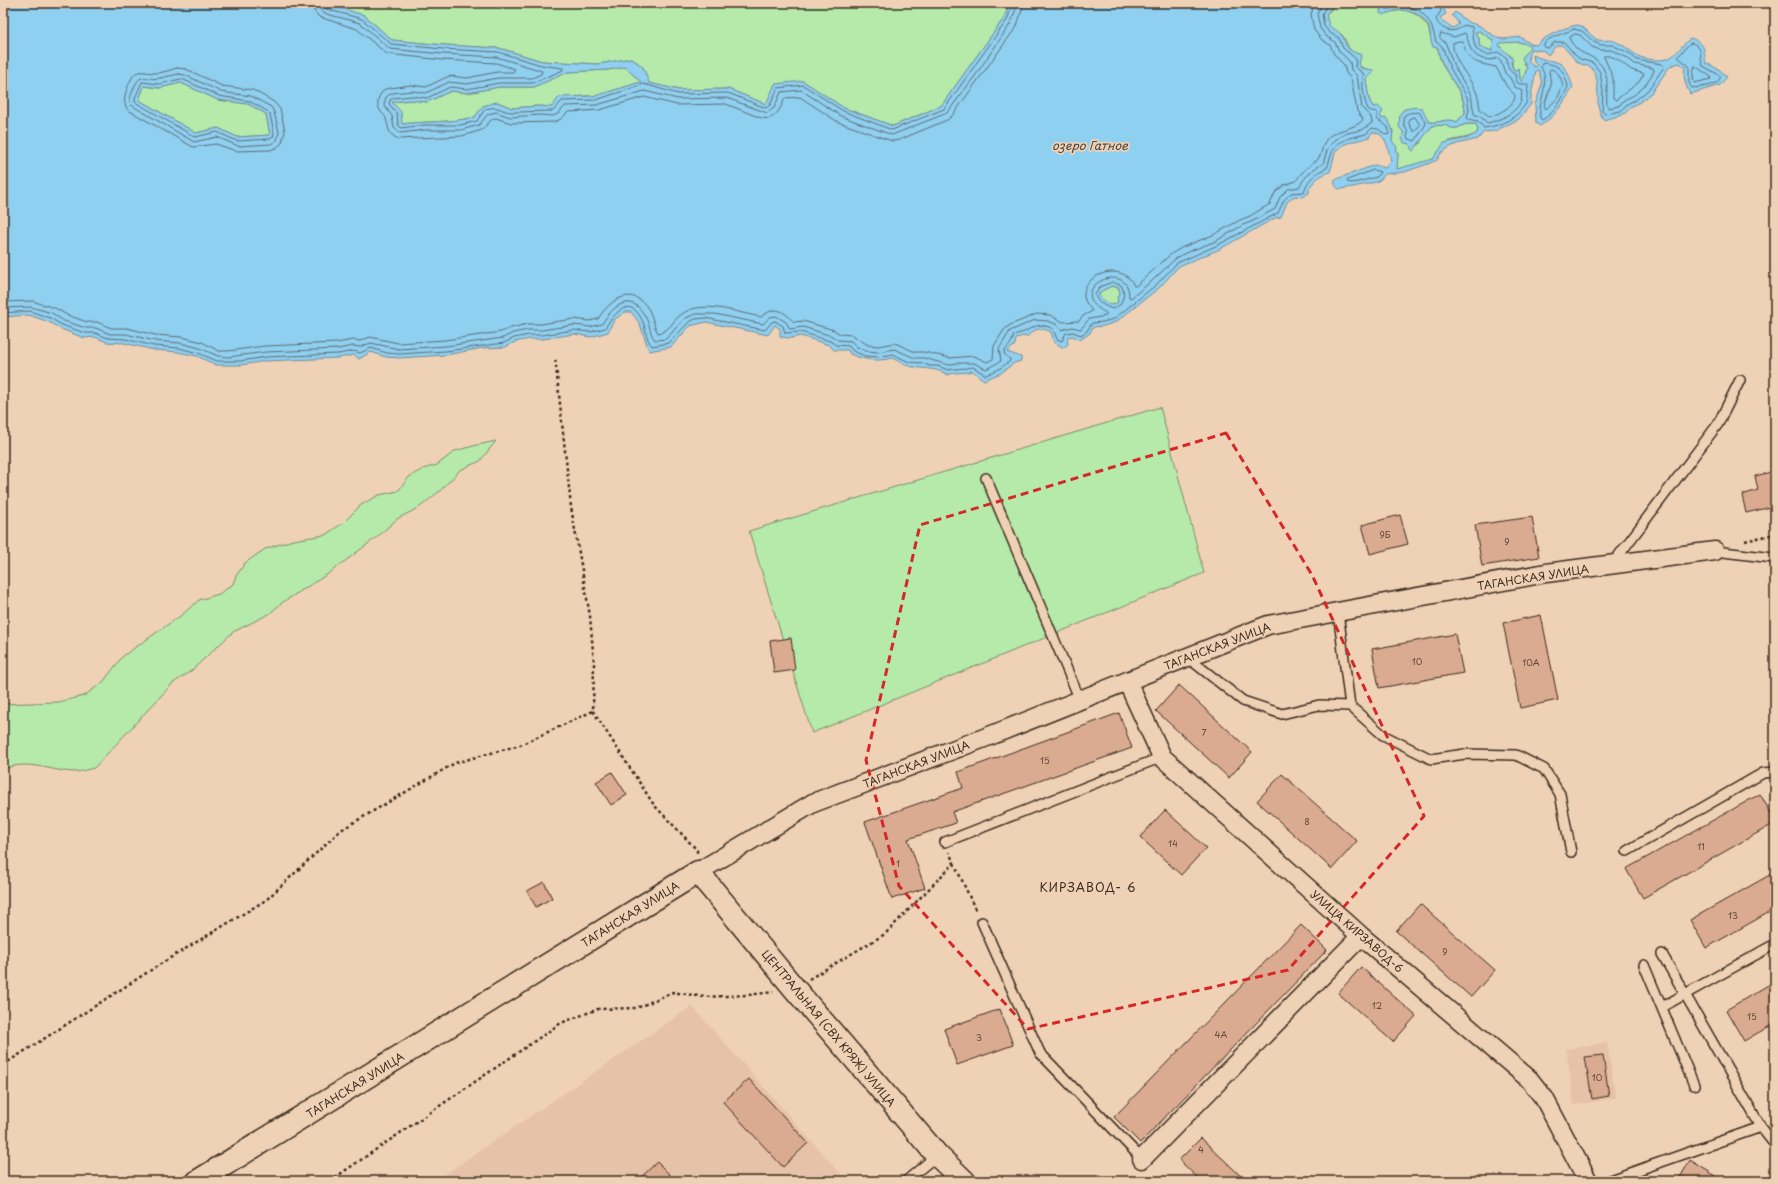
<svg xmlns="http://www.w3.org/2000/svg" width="1778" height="1184" font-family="'Playpen Sans',sans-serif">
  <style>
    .built { fill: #e6c3a8 }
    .green { fill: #b5eaab; stroke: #788a64 }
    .water { fill: #8fcff0; stroke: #6d8d9c; fill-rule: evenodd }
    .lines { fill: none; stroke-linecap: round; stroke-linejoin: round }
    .shore { stroke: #5d6c72; stroke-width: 1 }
    .building { fill: #daab90; stroke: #3b2a1e }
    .service-casing { stroke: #3b2a1e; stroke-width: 12 }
    .minor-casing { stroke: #3b2a1e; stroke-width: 21 }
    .secondary-casing { stroke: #3b2a1e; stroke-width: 25 }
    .path { stroke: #3b2a1e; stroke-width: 2.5; stroke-dasharray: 3 3; stroke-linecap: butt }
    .service { stroke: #efd2b6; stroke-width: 9 }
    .minor { stroke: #efd2b6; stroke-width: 18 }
    .secondary { stroke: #efd2b6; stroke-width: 22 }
    .marked { fill: none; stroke: #d62828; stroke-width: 3; stroke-dasharray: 8 5; stroke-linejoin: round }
    .labels { text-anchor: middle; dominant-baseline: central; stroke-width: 3.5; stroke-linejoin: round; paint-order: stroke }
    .number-label { font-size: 9px; fill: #634a3a }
    .street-label { font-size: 11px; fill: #3b2a1e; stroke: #efd2b6 }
    .water-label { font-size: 12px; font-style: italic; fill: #48433e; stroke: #efd2b6 }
    .neighbourhood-label { font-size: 12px; letter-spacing: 1px; fill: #3b2a1e; stroke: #efd2b6 }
  </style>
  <rect width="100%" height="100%" fill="#efd2b6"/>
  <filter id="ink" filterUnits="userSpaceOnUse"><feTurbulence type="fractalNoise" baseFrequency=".025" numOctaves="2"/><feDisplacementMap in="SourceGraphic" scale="8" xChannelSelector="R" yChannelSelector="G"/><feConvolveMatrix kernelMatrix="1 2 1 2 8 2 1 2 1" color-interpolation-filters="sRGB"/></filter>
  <g filter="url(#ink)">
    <path class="built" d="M692 1006 847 1181H435Z
      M1607 1042 1616 1098 1574 1105 1566 1049Z"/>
    <path class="green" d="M291 3H628L633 5 634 3H1010L1004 18 941 106 893 126 844 108 803 81 766 104 728 89 679 90 649 83 643 67 631 58 599 64 542 61 499 48 444 45 392 40 364 15Z
      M1333 3H1381V8L1389 12 1406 10 1419 16 1428 27 1433 47 1438 48C1439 72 1465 88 1465 113L1457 122C1447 117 1439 124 1429 122 1424 114 1401 99 1400 118 1399 126 1405 135 1407 143H1410L1411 146 1419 145 1423 137 1432 126 1445 125 1452 128H1457L1466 124H1476L1478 129 1477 133C1468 139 1459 138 1450 141 1441 145 1440 154 1433 159 1426 164 1406 167 1397 169L1398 153 1392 141 1393 130 1382 119 1375 107H1373C1369 103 1366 86 1366 79L1373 73C1368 68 1363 69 1359 65V54C1348 54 1348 43 1343 36 1339 32 1333 31 1330 27 1327 23 1327 19 1326 14L1331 10V5Z
      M1479 31 1493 40 1492 51 1479 46V38L1475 32Z
      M1500 42H1518L1528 44 1530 47 1525 54 1524 64 1527 68 1522 82 1520 79 1519 68 1516 70 1513 69 1511 56 1503 51 1499 45Z
      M625 67 641 82 595 96H582L552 107 539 106 512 108 497 102 483 106 475 117C451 123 426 121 401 124L392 102 411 100 427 102 451 91 467 93 499 87H534L568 72 608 70Z
      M181 83 218 100 248 104 266 114 270 135 237 137 218 128 196 133 139 100 144 86 159 88Z
      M1112 286 1119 288 1120 295 1118 302 1113 305 1108 304 1098 296 1103 290Z
      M1160 407 1204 573 812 733 749 531Z
      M496 441 480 461 460 470 441 490 420 507 397 519 377 537 328 574 283 602 269 614 233 632 191 671 172 684 94 768C88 769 81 772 75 772 49 771 30 759 3 769V704L58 702 84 696 103 682 123 656 183 614 199 600 219 594 233 584 236 576 245 563 265 549 293 540 325 535 343 523 361 505 379 495 398 491 409 477 423 469 437 465 455 451 477 445Z"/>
    <path class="water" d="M3 3H322L364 15 392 40 444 45 499 48 542 61 599 64 631 58 643 67 649 83 679 90 728 89 766 104 775 84 803 81 844 108 893 126 941 106 1004 18 1010 3H1333L1331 5 1332 8 1326 14C1330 34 1333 24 1342 36 1345 39 1344 42 1346 45 1350 52 1355 52 1361 55L1359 65 1361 68 1373 70V73L1366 79 1369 99 1373 107 1378 106 1383 111 1380 116 1382 119 1386 118C1393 126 1393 131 1392 141L1397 147 1396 151 1398 153 1397 169 1433 159 1444 143 1468 138 1477 133 1478 129 1476 124H1466L1457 128H1452L1445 125 1432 126 1413 151 1411 149 1410 144 1404 143 1402 138 1404 133 1399 127C1400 124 1399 117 1400 114 1403 107 1416 107 1422 108L1429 122C1439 124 1447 117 1457 122L1465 113C1466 89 1440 72 1438 48L1433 47C1430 41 1431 35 1429 28 1421 10 1400 6 1384 15L1380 13 1381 3H1441L1446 14 1442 16 1440 19 1453 28 1459 24 1452 15 1455 12 1468 22 1480 26 1497 38 1504 39 1520 37 1531 44 1536 45C1543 37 1569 25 1579 25 1586 28 1590 35 1596 39 1601 42 1608 39 1614 41 1623 44 1630 51 1638 56 1645 60 1664 62 1671 57 1679 52 1683 43 1691 38 1707 44 1703 50 1706 63L1720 70 1727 77 1720 85 1690 94C1685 84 1683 78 1685 67L1679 63 1670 66 1651 93 1640 102 1630 107C1625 118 1613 116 1604 120 1592 105 1604 85 1591 67L1578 63 1562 45 1556 46 1548 55 1544 51 1531 49C1527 56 1527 64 1536 67L1537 65 1534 61 1533 55C1558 67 1563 53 1573 88 1561 105 1558 114 1540 126L1536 123 1535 105 1542 84 1539 71 1536 70C1535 81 1530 92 1531 104L1519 119 1495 131 1484 132 1478 139 1457 144 1450 147 1441 153 1437 160 1430 163 1405 172 1385 174C1383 176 1381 180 1378 181 1374 183 1340 190 1339 189 1335 187 1335 184 1334 181L1339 178 1375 165 1385 168 1391 161C1388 149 1387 133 1372 132L1369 137C1358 141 1340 142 1335 153 1333 159 1332 166 1330 172 1320 175 1314 180 1309 189V193L1302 197 1294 196 1287 202 1281 217 1275 218 1220 249 1179 266 1160 287 1116 322 1104 326 1093 327 1090 333 1080 340 1073 336 1067 337 1068 344 1064 348 1054 342 1051 332C1041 327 1034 328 1027 337L1022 336 1016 339 1015 345 1007 352 1021 357V361L1014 363 1001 373 984 380 972 371C963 374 957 371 948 375 938 368 924 369 913 367 906 366 899 361 892 358 876 362 865 360 850 354L848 350H834L829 345 801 336 791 338 780 337V329L775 325 768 335 706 322 690 326 671 347 649 351 640 324 631 312H625L614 320 608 332 591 337 574 334 543 339H530L515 342 506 347 483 348 446 355 399 358 386 357 371 352 359 359 354 355 339 358 266 361 241 365H216L197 356 178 352 154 350 124 343 107 342 95 337 84 338 61 329 49 322 29 315 3 317ZM1479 31 1493 40 1492 51 1479 46V39L1475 32ZM1518 42 1527 44 1530 47 1522 58 1527 68 1522 82 1520 79 1519 68 1516 70 1513 69 1511 62 1513 60C1510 54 1503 51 1499 45L1500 43ZM625 67 641 82 595 96 559 97 552 107 539 106 512 108 497 102 483 106 475 117C451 123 426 121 402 124L401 112 392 102 411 100 427 102 451 91 467 93 499 87H534L568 72 608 70ZM181 83 218 100 248 104 266 114 270 135 237 137 218 128 196 133 139 100 144 86 159 88ZM1112 286 1119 288 1120 294 1117 296 1118 302 1113 305 1108 304 1098 295 1103 290Z"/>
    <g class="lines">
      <path class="shore" d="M312 3 314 11 319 17 357 29 387 54 443 60 496 63 515 69 513 72H497L467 78 449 76 426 87 410 85 385 89C378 95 375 104 381 112 383 114 386 116 386 119 389 129 388 135 399 139L462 136 482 130 492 119 496 118 511 123 554 122 561 119 568 112 599 110 644 97 677 105 726 104 761 118C776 121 780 109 785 98L800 97 838 122 892 141 899 140 947 120 952 116 1017 26 1024 3
        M318 3 319 8 323 13 360 23 390 49 443 54 497 57 542 71 541 74 532 78H498L467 84 449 82 426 93 412 91 392 93 386 97 384 105 392 116 394 128 400 133 425 130H461L479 125 488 114 496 112 510 117 539 115 553 116 558 114 565 106 597 105 644 91 678 99 727 98 767 113 774 108 781 92 801 90 841 116 892 135 947 113 975 76 1011 23 1018 3
        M323 3 326 9 362 19 391 44 443 49 498 52 541 65 563 68V70L533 83H499L467 89 450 87 427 98 411 96 393 98 390 100 389 104 397 114 398 124 401 128 424 125H460L477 121 485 109C502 105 500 112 513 112 527 112 539 111 553 111L562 101 596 100 644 84 678 94 728 93 766 108 770 105 778 88 803 85 843 111 892 130 944 109 1007 20 1013 3
        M1384 3 1387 9C1417 2 1430 13 1436 42L1442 46 1450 68 1467 97 1469 109 1467 119 1478 121 1484 128C1500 126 1518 118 1526 103 1527 101 1528 87 1528 84H1519L1516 80 1515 74C1508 71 1507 66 1507 58L1498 52C1488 55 1487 57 1476 49 1474 43 1472 33 1472 27L1464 25C1456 34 1441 32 1436 19L1441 11 1438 3
        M1574 29 1582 31 1594 42 1601 45H1612L1629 53 1637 60 1662 64 1664 67 1648 90 1637 99 1627 104 1621 111 1605 114 1602 111 1603 91 1600 72 1593 63 1580 59 1576 56 1564 42H1555L1548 48 1543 46C1547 36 1565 34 1574 29Z
        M1441 33 1454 37 1465 33C1468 38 1469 47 1472 51 1477 59 1489 62 1498 58L1501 61 1505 73 1510 78 1515 87 1522 91C1521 94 1522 99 1521 101 1516 113 1499 121 1487 123L1481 117 1474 114 1471 95 1454 66 1446 44 1440 38Z
        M1575 34 1580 35 1592 47 1600 50H1611L1626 57 1635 64 1653 68 1654 71 1644 87 1634 95 1624 100 1619 106 1608 108C1604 97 1611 81 1603 68 1593 51 1579 59 1569 38Z
        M1461 41 1463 42C1467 64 1479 63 1496 67L1507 87 1515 95C1515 107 1499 113 1490 117L1480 109C1479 104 1479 99 1477 94 1472 79 1451 59 1453 43Z
        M1692 43C1704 47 1699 57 1703 66L1721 76 1718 82 1708 86 1692 88 1689 83V66L1678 57 1688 45Z
        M1604 56C1615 54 1623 65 1632 70 1636 72 1641 72 1644 74L1639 82 1616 100 1613 98V78Z
        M1543 63C1561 65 1564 70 1568 87 1562 99 1555 113 1542 120L1540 118C1538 100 1551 83 1541 67Z
        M1695 66 1710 76 1711 79 1694 83 1693 75Z
        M177 68 186 69 222 86 253 90 274 102 280 109 285 131 282 143 276 148 270 150 236 151 216 144 193 147 128 110C123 103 124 97 127 89 136 65 138 73 158 73 164 72 171 70 177 68Z
        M1551 69C1559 71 1561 79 1563 86L1557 99 1546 109 1544 106 1551 85 1549 71Z
        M179 74 185 75 221 92 251 96 271 107 274 112 279 132 277 140 271 144 238 146 217 137 194 142 131 105C129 99 131 95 133 90 141 70 145 81 160 78 166 77 173 75 179 74Z
        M182 79 219 96 249 101 267 111 270 114 274 133 273 137 270 139 237 141 217 132 195 137 135 102V98L142 82 159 84Z
        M1409 113 1419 112 1426 124 1415 141 1407 138 1408 132 1404 125V116Z
        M1415 117 1420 125 1414 132 1409 124V119Z
        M1374 170 1380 172 1377 177C1369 178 1354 185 1347 182L1348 180Z
        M1113 282 1122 286 1124 294 1121 304 1113 309C1106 307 1097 302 1095 295L1100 287Z
        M3 302 32 301 55 308 67 315 87 322H97L111 328H127L155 335 182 337 202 342 219 351H228L265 346 337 343 353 340 360 341 370 337 398 343 445 340 501 332 511 328 527 324H541L574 319 589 321 598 319C610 299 633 284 649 310 653 318 654 327 658 333 668 333 674 319 682 314 702 299 738 313 761 317 775 306 782 309 794 322L803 321 834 330 840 334 852 335 868 345 878 346 895 343 915 352H924L950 358 974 356 987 362 993 359 994 346 1004 330 1010 325 1037 314 1050 315 1063 322 1079 321 1083 316 1092 311C1089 306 1085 303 1084 297 1081 274 1124 260 1134 286H1136L1171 254 1183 247 1213 235 1240 220 1250 216 1270 204 1275 193 1284 185 1296 181C1301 173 1306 168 1313 163 1315 161 1317 161 1318 159 1323 154 1320 143 1331 135 1340 129 1360 127 1363 119L1357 111 1351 79 1346 73 1344 65 1334 54 1330 45 1322 40 1314 30 1311 14 1315 3
        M3 308 31 307 52 313 64 321 86 328H96L110 334H126L155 341 180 343 200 348 218 356 228 357 266 352 338 349 353 346 360 347 371 343 399 349 446 346 503 338 513 333 528 330H542L574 325 590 327 602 324C614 303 634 291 647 320 650 326 650 334 655 340L666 339 684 319 695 314H715L763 324 770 317 776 316 786 322 790 329 803 327 832 336 838 340 851 341 857 347 866 351 878 352 894 349 915 358H924L949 365 956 363H974L986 369 1001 361 999 349 1010 331 1035 320 1048 321 1056 324 1061 330 1072 327 1081 329 1089 319 1106 316V313C1060 289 1130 257 1129 297L1131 298 1153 280 1175 259 1185 253 1216 241 1243 225 1253 221 1275 209 1280 197 1288 189 1299 187C1305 177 1312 168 1323 164L1327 150 1334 140 1347 133 1362 130 1372 123 1371 117 1362 108 1357 76 1351 70 1350 62 1339 51 1335 42 1326 36 1320 28 1317 13 1323 3
        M3 313 30 311 50 318 62 325 85 333H95L108 338 125 339 154 346 179 348 198 353 217 361H241L266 357 338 354 354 351 360 353 371 348 387 353 399 354 446 351 504 343 514 338 529 335H542L574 330 590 332 605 328C615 312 631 294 643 322 646 330 646 339 652 346L669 343 688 323 695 319 705 318 765 330 772 322 775 321 783 326 785 333 801 332 830 341 836 345 849 346 853 351 865 356 878 357 893 354 909 362 923 363 929 366H938L948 370C957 368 964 369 973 367L986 375 999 369 1010 361V359L1005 355 1004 352 1011 343 1014 335C1018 333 1023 333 1026 331 1036 325 1042 323 1053 329L1057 339 1062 341 1066 333 1073 332 1081 335 1087 331 1092 323 1103 322 1114 319 1157 284 1177 263 1218 245 1278 213 1284 200 1291 193 1304 192C1307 180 1316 172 1327 168L1332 152 1337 144 1349 138 1366 134 1372 128 1378 129 1386 135 1389 134 1388 127 1377 119V112C1374 111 1371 112 1368 109 1364 103 1361 80 1364 74L1355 67 1356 59 1343 48 1339 38 1330 33 1324 26 1322 14 1328 3"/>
    </g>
    <path class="building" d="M1771 472 1775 490V506L1746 513 1742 495 1758 490 1755 476Z
      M1400 515 1408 544 1370 554 1362 525Z
      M1532 517 1539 557 1482 566 1475 525Z
      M1541 615 1558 700 1520 708 1503 623Z
      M1455 634 1463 673 1379 688 1372 649Z
      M791 638 795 670 774 673 770 641Z
      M1179 685 1252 752 1229 778 1156 711Z
      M1119 713 1132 748 952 812 956 823 908 839 925 888 892 899 865 822 963 788 958 772Z
      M612 772 627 795 611 805 596 782Z
      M1282 774 1357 841 1332 869 1257 801Z
      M1760 794 1775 820V823L1643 898 1626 869Z
      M1165 810 1206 848 1181 875 1140 837Z
      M1775 872V909L1706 948 1690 920Z
      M544 882 552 898 536 907 527 891Z
      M1420 904 1495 970 1471 997 1396 931Z
      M1301 925 1327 950 1140 1143 1114 1117Z
      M1361 967 1416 1016 1393 1042 1338 993Z
      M1775 981V1023L1744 1041 1726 1010Z
      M1000 1009 1013 1045 957 1065 944 1029Z
      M1603 1055 1609 1096 1592 1099 1585 1057Z
      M749 1079 808 1143 783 1167 723 1102Z
      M1201 1138 1246 1181H1201L1179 1160Z
      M1690 1160 1724 1181H1678Z
      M657 1162 676 1181H637Z"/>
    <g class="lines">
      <defs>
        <path id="service" d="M986 478 1080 700
          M1715 551 1773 558 1775 560
          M1613 563 1718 424 1740 380
          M1338 612 1350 706
          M1187 657 1243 701 1282 714 1319 705 1350 706 1383 735 1431 759 1465 754 1516 755 1544 769 1560 794 1571 852
          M945 842 1162 757
          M1627 851 1763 773 1775 772
          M982 922 1040 1053 1142 1159
          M1662 954 1761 1127 1775 1145
          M1644 965 1694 1085
          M1662 1007 1775 944
          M906 1181 937 1155
          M1607 1181 1761 1127"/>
        <path id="minor" d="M1127 681 1162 757 1361 936 1529 1079 1544 1098 1588 1181
          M698 872 813 803 992 735 1268 625 1546 573 1715 551
          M1142 1159 1361 936"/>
        <path id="secondary" d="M198 1181 698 872 794 988 937 1155 964 1181"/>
      </defs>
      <use href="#service" class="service-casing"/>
      <use href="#minor" class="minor-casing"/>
      <use href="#secondary" class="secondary-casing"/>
      <path class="path" d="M1745 541 1775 534
        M593 711 654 805 697 850V853
        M954 863 976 911
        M809 979 885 934 954 863 949 852
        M3 1065 162 963 266 900 341 830 455 763 520 745 593 711 594 663 590 616 571 507 555 357
        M330 1181 561 1023 598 1009 637 1008 673 992 704 997 748 995 773 992"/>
      <use href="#service" class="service"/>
      <use href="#minor" class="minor"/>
      <use href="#secondary" class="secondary"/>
    </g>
  </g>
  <path class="marked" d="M1226 433 1312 575 1424 816 1288 970 1028 1029 899 886 866 760 920 525Z"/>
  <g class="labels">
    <g class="number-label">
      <text x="1385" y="534">9Б</text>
      <text x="1507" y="541">9</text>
      <text x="1417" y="661">10</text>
      <text x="1531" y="662">10А</text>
      <text x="1204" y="732">7</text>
      <text x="1045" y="760">15</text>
      <text x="1307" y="821">8</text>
      <text x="1173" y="843">14</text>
      <text x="1701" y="846">11</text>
      <text x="898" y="863">1</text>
      <text x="1733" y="915">13</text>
      <text x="1445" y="951">9</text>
      <text x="1377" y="1005">12</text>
      <text x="1752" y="1016">15</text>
      <text x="1221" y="1034">4А</text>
      <text x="979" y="1037">3</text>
      <text x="1597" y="1077">10</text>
      <text x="1201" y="1149">4</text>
    </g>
    <g class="street-label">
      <text transform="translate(1533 577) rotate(-9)">ТАГАНСКАЯ УЛИЦА</text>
      <text transform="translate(1217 646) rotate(-21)">ТАГАНСКАЯ УЛИЦА</text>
      <text transform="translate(916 764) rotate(-21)">ТАГАНСКАЯ УЛИЦА</text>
      <text transform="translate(630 914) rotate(-32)">ТАГАНСКАЯ УЛИЦА</text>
      <text transform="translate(1357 931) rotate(41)">УЛИЦА КИРЗАВОД-6</text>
      <text transform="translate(829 1028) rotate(50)">ЦЕНТРАЛЬНАЯ (СВХ КРЯЖ) УЛИЦА</text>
      <text transform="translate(355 1085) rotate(-32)">ТАГАНСКАЯ УЛИЦА</text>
    </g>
    <g class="water-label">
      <text x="1090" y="145">озеро Гатное</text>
    </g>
    <g class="neighbourhood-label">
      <text x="1088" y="887">КИРЗАВОД- 6</text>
    </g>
  </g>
  <rect width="1778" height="1184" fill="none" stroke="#efd2b6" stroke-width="16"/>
  <rect x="8" y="8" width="1762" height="1168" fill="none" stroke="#3b2a1e" stroke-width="1.5" filter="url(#ink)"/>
</svg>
